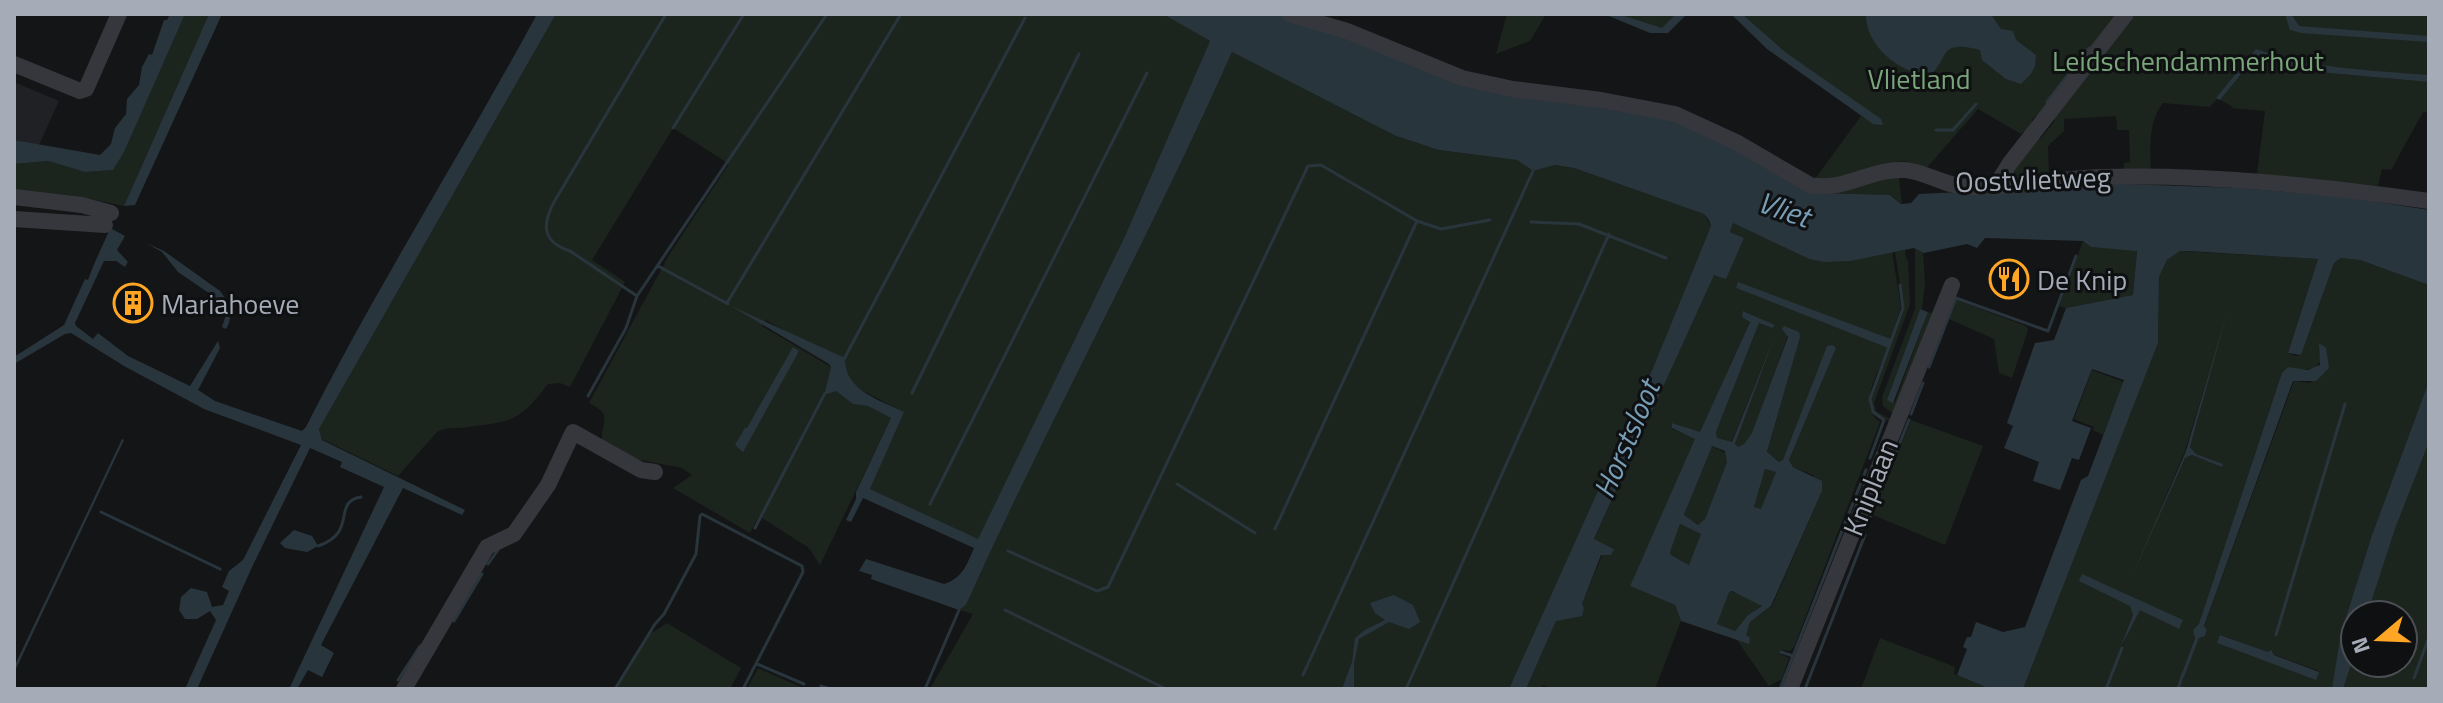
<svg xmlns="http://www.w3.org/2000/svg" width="2443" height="703" font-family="'Titillium Web',sans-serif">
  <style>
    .built { fill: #202124 }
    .green { fill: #1c251d; fill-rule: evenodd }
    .water { fill: #29353c; fill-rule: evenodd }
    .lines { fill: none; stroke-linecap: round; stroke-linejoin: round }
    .stream { stroke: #29353c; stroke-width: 3 }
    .minor { stroke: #35373c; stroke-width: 16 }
    .labels { text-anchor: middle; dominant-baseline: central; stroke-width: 6; stroke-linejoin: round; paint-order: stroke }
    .park-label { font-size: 28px; fill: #7aa57a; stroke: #0f1012 }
    .street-label { font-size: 28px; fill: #a5acb8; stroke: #0f1012 }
    .poi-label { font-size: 28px; fill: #a5acb8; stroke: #0f1012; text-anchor: start }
    .water-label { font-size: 30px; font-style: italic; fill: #789eb7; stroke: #0f1012 }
  </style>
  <rect width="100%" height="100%" fill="#141517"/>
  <path class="built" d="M14 82 59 101 39 145 14 140Z"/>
  <path class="green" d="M185 14H209L124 206 75 196 14 190V164L48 161 85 172 113 170 124 151Z
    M556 14H1164L1210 41 1125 236 978 540 870 489 903 412 860 389 853 384 845 367 766 320 762 326 831 367 825 390 787 463 826 394 836 391 853 404 868 406 891 418 820 565 809 548 759 516 750 533 673 488 692 475 682 468 636 459 602 440C601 420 614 416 589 403L669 255 729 164 673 128 592 260 625 282 570 387 560 383 548 384C519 421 515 421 468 427 456 429 447 426 437 432L398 476 322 439 319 429Z
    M1507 14H1546L1530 41 1496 54Z
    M1610 14H1682L1657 32Z
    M1735 14H2122L2037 121 2036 115 2032 120V128L2027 134 2023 132 2021 134 1978 109 1924 171 1905 161 1899 162 1898 166 1812 183 1861 116 1864 118 1866 115Z
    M2136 14H2429V78L2328 70 2257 53 2210 107 2163 103C2148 121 2150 150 2151 173L2124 172V163L2130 162 2129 130H2117L2116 116 2064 119V131L2048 146 2049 176 2023 178 2012 175 2011 170 2037 136 2040 139 2054 122 2055 120H2051Z
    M1232 52 1396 136 1439 150 1517 160 1533 171 1555 165 1574 168 1704 214 1711 226 1653 368 1509 689H930L973 614 959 610 966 605C1050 418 1149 239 1232 52Z
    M2259 56 2307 71 2429 82V113L2423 112 2391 170 2382 169 2378 186 2257 174 2265 111 2231 108 2232 106 2220 100 2251 62Z
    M1891 174 1899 178 1902 204 1890 195 1821 193Z
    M1733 223 1809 259 1834 262 1892 252 1901 307 1891 339 1738 283 1736 288 1888 348C1880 370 1856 405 1880 422L1794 647 1790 651 1781 650 1780 654 1789 658 1782 679 1769 686 1737 640 1730 638 1749 643 1745 635 1750 622 1772 606 1822 491 1813 475 1793 467 1789 460 1836 348 1783 460 1780 462 1767 453 1800 336 1788 335 1753 432 1744 444 1738 447 1735 444 1767 355 1731 443 1717 438 1716 432 1759 323 1772 328 1774 325 1744 311 1750 321 1700 433 1672 423V429L1696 438 1630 586 1675 605 1681 621 1655 689H1553L1543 685 1541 689H1526L1556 621 1584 608 1582 604 1602 555H1611L1613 548 1594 540 1714 274 1726 278 1744 238 1730 232Z
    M2083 241 2091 247 2137 250 2133 295 2066 308 2059 306Z
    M1915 249 1923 251 1925 283 1922 309 1919 311 1887 400 1895 402 1928 312 1937 315 1895 412 1892 413 1883 406 1882 397 1915 309Z
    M1905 250 1906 259 1908 260 1910 304 1874 403 1876 411 1890 419V422L1874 412 1871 399 1904 309 1895 252Z
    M2180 251 2318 259 2288 353 2296 356 2301 355 2334 263 2342 258 2360 260 2429 285V381L2372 535 2341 633 2335 682 2332 689H2179L2199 638 2206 635 2207 630 2204 627 2294 381 2310 383 2329 368 2318 348 2321 360 2316 368 2299 370 2288 367 2177 689H2023L2158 343 2159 277 2167 260ZM2214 357 2190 447 2196 454 2222 464 2221 466 2192 455 2185 458 2157 517 2185 451ZM2082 575 2124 593 2179 629 2140 609 2134 617 2109 681 2133 613 2130 605ZM2221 635 2319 671 2316 679 2217 643Z
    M1957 300 2026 326 2028 330 2012 378 1999 373 1994 339 1949 319Z
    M2092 370 2124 382 2103 435 2093 430 2094 427 2074 419Z
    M1911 420 1983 446 1945 545 1873 515Z
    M2429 442V689H2371L2365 687 2364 689H2343L2355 653V663H2403V615H2367L2395 529Z
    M1711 446 1728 454 1727 462 1705 519 1699 525 1684 516Z
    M1765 469 1776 472 1761 510 1754 507Z
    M1680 524 1702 534 1689 565 1671 555 1670 551Z
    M1729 591 1745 596 1762 606 1748 615 1735 631 1717 624Z
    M667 623 741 668 730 689H616L650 634Z
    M1880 638 1955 667 1954 674 1990 689H1861Z
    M758 668 803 688 802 689H747Z"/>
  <path class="water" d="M170 14H185L124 152 113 170 85 172 48 161 14 164V140L100 155 111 144 115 128 126 114 127 99 139 85 142 67 149 54 152 55 164 20H167Z
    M209 14H222L135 205 124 206Z
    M537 14H556L319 429 322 440 465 510 462 515 403 488 321 645 334 653 322 677 308 670 297 689H289L384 487 340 467 342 462 310 448 253 565 197 689H185L216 620 210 611 197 619H185L179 610 181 597 191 588 207 592 212 607 223 605 229 591 222 587 229 571 243 560 301 445 204 409 124 366 71 333 65 334 14 364V357L64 325 85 279 88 280C94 262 103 246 110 228L125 236 117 250 128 262 125 267 116 261H104L75 323 76 326 93 339 98 333 128 356 190 386 218 341 220 348 198 390 215 401 302 431 306 427C377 286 462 153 537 14Z
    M1163 14H1277L1328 30 1461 83 1666 119 1704 132 1821 193 1890 195 1901 204 1911 203 1919 194 2124 184 2239 188 2339 196 2429 210V285L2360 260 2341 258 2334 263 2301 355 2288 353 2318 259 2189 251H2180L2167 260 2159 277 2158 343 2023 689H1990L1957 675 1967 649 1963 647 1967 637H1971L1976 622 2003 632 2025 627 2081 480 2088 476 2124 380 2092 369 2072 421 2091 428 2079 460 2072 458 2060 490 2033 481 2039 462 2004 448 2013 426 2007 423 2035 343 2054 340 2066 308 2133 295 2137 251 2091 247 2083 241 1985 238 1977 248 1967 244 1924 253 1914 248 1850 261 1825 262 1809 259 1733 223 1730 232 1744 238 1726 279 1714 275 1594 539 1614 549 1611 555H1601L1582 604 1584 608 1582 616 1556 621 1526 689H1509L1653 368 1711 226 1709 220 1704 214 1574 168 1555 165 1533 171 1517 160 1439 150 1396 136 1232 52C1149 239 1050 418 966 605L959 610 871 579 872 575 859 571 866 559 944 584C963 578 967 564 974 548L863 498 851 522 846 520 856 499V492L891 418 868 406 853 404 836 391 824 395 831 367 829 364 731 306 845 358C844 390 879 400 904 412L870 489 978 539 1125 236 1210 41Z
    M1604 14H1618L1662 28 1676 14H1687L1668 33H1650Z
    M1731 14H1742L1785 52 1881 119 1883 125 1873 124 1767 49Z
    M1866 14 1992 16 2001 29 2013 31 2016 40 2036 55 2035 66 2031 74 2021 84 2006 79 1982 60 1980 50C1936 39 1951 59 1928 77 1899 70 1866 48 1866 14Z
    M2285 14H2291L2299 26 2429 36V42L2301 33 2290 30Z
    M2256 49C2313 69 2370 70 2429 75V82L2307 71 2259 56 2251 62 2220 100 2216 98Z
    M146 243 164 251 220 291C229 302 234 316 226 329L222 327 226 315 222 302 178 272 162 252Z
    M1738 282 1891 339 1888 348 1736 288Z
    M1920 309 1928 312 1893 403 1887 400Z
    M2228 309 2190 447 2196 454 2223 464 2222 467 2192 455 2185 458 2129 583 2186 451Z
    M1743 311 1775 325 1772 328 1759 323 1716 432 1717 438 1732 442 1774 338 1735 444 1738 447 1744 444 1752 433 1788 337 1782 329 1784 326 1799 332 1800 337 1767 452 1779 462 1783 460 1827 346 1833 345 1836 348 1789 460 1793 467 1822 481V491L1771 606 1750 622 1746 635 1750 638 1749 644 1681 621 1675 605 1630 586 1695 439 1672 428V423L1700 432 1750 322 1742 317ZM1712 446 1725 451 1727 462 1705 519 1698 525 1684 515ZM1765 469 1776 472 1761 509 1754 507ZM1680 524 1701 534 1689 565 1671 555 1670 552ZM1732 591 1762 606 1748 615 1735 631 1717 624 1729 592Z
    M2319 343 2326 348 2329 368 2316 381H2293L2204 626 2207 630 2205 636 2199 638 2184 677 2181 676 2195 638 2193 630 2199 624 2282 373 2288 367 2308 370 2320 365Z
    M793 347 799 351 743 452 735 445 745 428H747Z
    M2429 381V442L2395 529 2367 615H2355V653L2343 689H2332L2341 633 2372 535Z
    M122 439 124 440 14 673V667Z
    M294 530 312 536 318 546 307 552 285 548 280 543Z
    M2082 574 2183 620 2179 629 2140 610 2120 649 2133 614 2130 606 2079 581Z
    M1394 595 1413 605 1420 622 1409 629 1389 622 1359 639 1354 664V689H1342L1352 662 1355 638 1365 630 1385 620 1375 613 1370 603Z
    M2220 635 2268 652 2271 650 2274 655 2319 672 2316 680 2217 643Z"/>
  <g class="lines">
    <path class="stream" d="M2047 102 2089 48
      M673 128 744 14
      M1936 130H1953L1976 104
      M1531 222 1579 224 1666 258
      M658 266 728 304
      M637 296 827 14
      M727 303 901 14
      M843 361 1025 18
      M1929 367 1956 298 2048 331 2076 256
      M912 393 1079 54
      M588 396 626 328 637 296 570 251C542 242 542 225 554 202L666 14
      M1911 414 1923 383
      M1870 458 1884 420 1873 412 1870 399 1903 308 1900 285
      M1177 484 1255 533
      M930 504 1147 73
      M101 512 220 569
      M1870 517 1909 420
      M755 528 825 393
      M1275 529 1417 221
      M318 546C359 532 331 502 361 497
      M1008 551 1097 591 1108 587 1308 166 1321 165 1417 221 1441 229 1490 220
      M488 564 498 550
      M1005 610 1166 689
      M454 621 482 574
      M2276 635 2345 404
      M1781 652 1793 656
      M757 664 804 684
      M1303 675 1533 171
      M2414 678 2429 637
      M398 680 420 646
      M821 686 830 689
      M615 689 655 624 664 614 696 554 700 516 702 514 802 566 803 572 743 689
      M925 689 959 610
      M1406 689 1609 234
      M1780 689 1866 470
      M1805 689 1865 535
      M2106 689 2122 648
      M2178 689 2183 674"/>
    <path class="minor" d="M1289 14 1347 31 1462 78 1513 89 1601 100 1675 114 1736 142 1810 185C1844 192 1871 168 1905 170 1927 172 1946 187 1969 187 2013 188 2058 178 2102 177 2212 174 2320 186 2429 201
      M14 64 80 91 86 89 119 14
      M1996 185 2010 163 2126 14
      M14 197 82 205 111 213
      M14 219 105 225
      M404 689 487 547 514 534 548 485 573 432 641 470 655 472
      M1790 689 1952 285"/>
  </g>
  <defs>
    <symbol id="restaurant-ring" viewBox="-11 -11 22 22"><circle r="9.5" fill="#0f1012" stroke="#ffa624" stroke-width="1.5"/><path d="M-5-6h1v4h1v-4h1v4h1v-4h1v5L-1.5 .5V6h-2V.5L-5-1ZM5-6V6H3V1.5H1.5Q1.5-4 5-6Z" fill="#ffa624"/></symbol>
    <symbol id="building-ring" viewBox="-11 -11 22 22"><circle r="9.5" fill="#0f1012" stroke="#ffa624" stroke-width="1.5"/><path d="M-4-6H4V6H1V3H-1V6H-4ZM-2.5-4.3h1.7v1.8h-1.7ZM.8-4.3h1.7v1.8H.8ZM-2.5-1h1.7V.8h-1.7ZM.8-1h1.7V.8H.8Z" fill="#ffa624"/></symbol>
  </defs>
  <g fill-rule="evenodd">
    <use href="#restaurant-ring" x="1987" y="257" width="44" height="44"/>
    <use href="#building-ring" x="111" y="281" width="44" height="44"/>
  </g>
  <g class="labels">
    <g class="park-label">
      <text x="2188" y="60">Leidschendammerhout</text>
      <text x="1919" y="78">Vlietland</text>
    </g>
    <g class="street-label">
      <text transform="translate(2033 179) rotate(-2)">Oostvlietweg</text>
      <text transform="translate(1870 487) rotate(-68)">Kniplaan</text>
    </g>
    <g class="poi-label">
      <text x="2037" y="279">De Knip</text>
      <text x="161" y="303">Mariahoeve</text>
    </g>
    <g class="water-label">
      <text transform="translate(1784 209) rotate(19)">Vliet</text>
      <text transform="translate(1626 439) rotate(-67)">Horstsloot</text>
    </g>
  </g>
  <rect width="2443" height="703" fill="none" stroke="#a5acb8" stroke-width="32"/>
  <g transform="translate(2379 639) rotate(251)"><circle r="38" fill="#0f1012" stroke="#4b4e54" stroke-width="2"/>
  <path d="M0-6L14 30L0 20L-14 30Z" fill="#ffa624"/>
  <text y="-12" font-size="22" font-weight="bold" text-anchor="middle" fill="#a5acb8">N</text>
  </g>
</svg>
